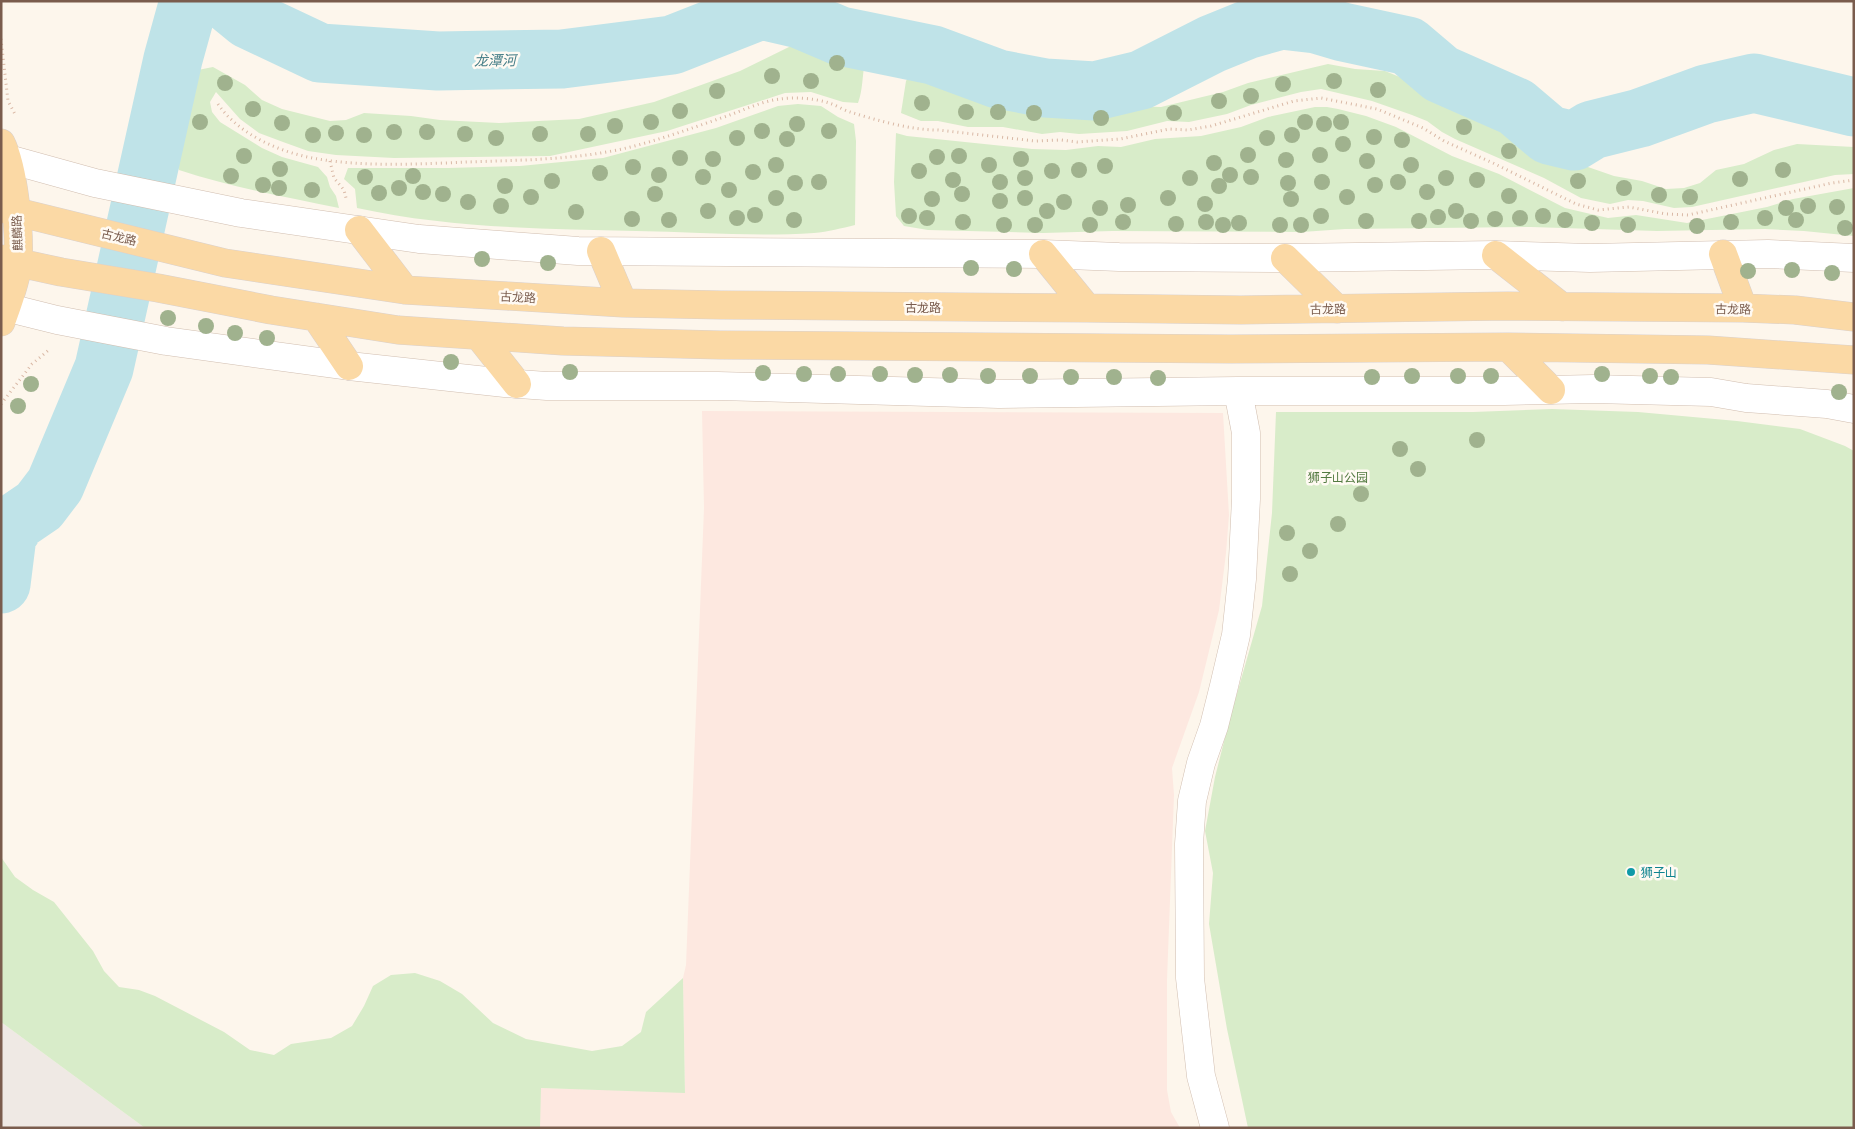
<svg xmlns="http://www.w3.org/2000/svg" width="1855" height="1129" font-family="'Titillium Web','Noto Sans SC',sans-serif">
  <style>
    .commercial { fill: #fde8e0 }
    .industrial { fill: #efe9e4 }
    .green { fill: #d8ecc9 }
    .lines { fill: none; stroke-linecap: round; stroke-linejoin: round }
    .river { stroke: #bfe3e8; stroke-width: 59 }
    .minor-casing { stroke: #d1beb0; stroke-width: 29 }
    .major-casing { stroke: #dad1cd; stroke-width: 29 }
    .path { stroke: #d9b8a5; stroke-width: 3; stroke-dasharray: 1 4; stroke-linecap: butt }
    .minor { stroke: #fff; stroke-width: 28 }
    .major { stroke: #fbd9a5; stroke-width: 28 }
    .tree { fill: #a0b28e }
    .culture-dot { fill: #0f9aa8; stroke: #fffaf3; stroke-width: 2 }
    .labels { text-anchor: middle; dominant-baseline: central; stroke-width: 5; stroke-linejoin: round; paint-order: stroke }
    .street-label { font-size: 12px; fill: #7a5c4d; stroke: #fffaf3 }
    .park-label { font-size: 12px; fill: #537a41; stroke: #fffaf3 }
    .culture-label { font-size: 12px; fill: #0d838f; stroke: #fffaf3; text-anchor: start }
    .water-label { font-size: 14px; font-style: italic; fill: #437c86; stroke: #fffaf3 }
  </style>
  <rect width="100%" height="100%" fill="#fdf6ec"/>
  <path class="commercial" d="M702 411 1223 413 1229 515 1226 553 1219 610 1199 692 1172 768 1174 795 1167 980V1090L1171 1112 1180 1128H540V1088L685 1092 683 978 686 965 704 508Z"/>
  <path class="industrial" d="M1 1022 145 1128H1Z"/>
  <path class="green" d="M813 42 858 52 865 62C862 76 863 90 858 103L843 102 811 92 785 93 667 131 550 156 394 158 336 155 308 151 283 142 259 133 240 119 216 92 210 102 212 112 220 122 262 148 282 157 318 167 327 177 330 187 336 196 339 208C285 197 231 187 179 170L174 159 193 71 213 67 245 85 262 100 282 109 330 121 346 120 364 113 411 116 440 120 499 123 579 119 654 102 740 71 791 46Z
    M1328 64 1355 69 1385 71 1412 82 1450 107 1499 123 1515 131 1529 146 1543 156 1588 167 1614 176 1642 181 1666 189 1684 188 1700 183 1716 170 1744 164 1774 150 1797 144 1854 147V174L1835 175 1692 207 1674 208 1643 201 1628 200 1610 204 1581 198 1544 178 1455 139 1442 132 1427 121 1412 115 1372 101 1321 89 1301 92 1251 105 1227 114 1189 122 1167 121 1127 131 1079 134 1060 132 1042 134 1003 127H968L938 121H921L901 113 906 81 911 73 932 72 980 95 999 99H1014L1035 102 1052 109 1131 106 1161 107 1223 92 1248 83Z
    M798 104 821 106 838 117 854 124 856 141 855 225C842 228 828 232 814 233 755 237 695 232 636 231 543 229 448 228 357 208L355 189 344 179 348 168H448L520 166 603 158 716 128 778 106Z
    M1315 107H1327L1338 109 1366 116 1396 127 1452 156 1499 174 1565 208 1608 218 1636 215 1687 223 1767 207 1793 199 1854 188V236L1804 231 1765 229 1657 231 1531 227 1345 229 1302 232 1112 231 1043 233 928 230 904 226 896 216 894 182 896 133 907 136 1032 149 1066 150 1098 146 1121 147 1155 139 1201 136 1241 127 1268 117Z
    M1552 409 1638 412 1737 421 1800 429 1845 446 1854 451V1128H1248L1227 1029 1209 924 1213 873 1205 831 1215 777 1230 718 1262 606 1272 513 1276 412H1473Z
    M1 857 15 877 33 890 54 902 93 951 104 971 119 987 139 990 155 996 224 1032 250 1050 274 1055 291 1044 331 1038 352 1026 364 1006 373 986 391 975 415 973 440 981 462 994 493 1023 526 1039 592 1051 622 1046 641 1032 646 1012 683 978 685 1093 541 1088 540 1128H145L1 1022Z"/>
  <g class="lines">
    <path class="river" d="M226 1 248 19 320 53 438 61 562 59 672 45 761 10 765 1
      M761 10 800 19 840 36 933 55 998 79 1045 88 1095 91 1141 80 1212 44 1249 29 1281 20 1316 24 1343 32 1408 46 1441 74 1516 107 1549 135 1574 141 1592 130 1640 118 1706 94 1754 83 1854 107
      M1 584 7 536 17 521 39 506 55 485 104 368 173 59 189 1"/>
    <defs>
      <path id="minor" d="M1 157 95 183 241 213 419 239 578 251 1043 254 1119 257 1285 258 1496 255 1590 258 1768 254 1854 258
        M1 306 57 320 166 341 349 366 505 383 547 386H718L999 394 1238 391H1504L1593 389 1711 392 1746 398 1827 404 1854 409
        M1215 1128 1201 1076 1190 978 1189 844 1192 801 1201 763 1214 726 1224 686 1236 635 1242 579 1246 499V433L1238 391"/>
      <path id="major" d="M1 143C14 169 20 233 18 262 17 279 7 305 1 322
        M1 208 225 263 405 290 507 296 623 303 721 305 1087 308 1241 310 1508 306 1743 308 1795 310 1854 317
        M359 230 405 290
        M601 251 623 303
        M1043 254 1087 308
        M1723 254 1743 308
        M1496 255 1562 307
        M1285 258 1337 309
        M1 259 61 272 158 288 271 310 398 330 563 341 720 345 1230 349 1508 347 1708 350 1854 360
        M316 317 349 366
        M479 336 517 384
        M1508 347 1551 390"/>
    </defs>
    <use href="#minor" class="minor-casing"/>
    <use href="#major" class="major-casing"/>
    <path class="path" d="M1 39 8 101 16 116
      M218 104C239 135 281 153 318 159 365 167 420 164 468 162 520 160 571 160 622 149 657 141 692 128 727 116 744 110 762 101 780 99 795 97 814 98 829 103 836 105 843 110 850 112 876 120 910 130 938 130L1035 141 1061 140 1077 142 1120 139 1169 129 1188 130 1211 126 1294 101 1321 98 1377 109 1423 128 1444 141 1493 163 1576 204 1598 210 1629 207 1666 214 1688 215 1832 183 1854 180
      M330 161 334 178 344 190 346 198
      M1 404 32 364 50 349"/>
    <use href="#minor" class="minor"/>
    <use href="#major" class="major"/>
  </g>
  <g class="tree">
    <circle cx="837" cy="63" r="8"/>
    <circle cx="772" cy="76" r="8"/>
    <circle cx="811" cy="81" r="8"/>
    <circle cx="1334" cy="81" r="8"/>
    <circle cx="225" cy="83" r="8"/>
    <circle cx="1283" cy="84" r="8"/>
    <circle cx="1378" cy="90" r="8"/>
    <circle cx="717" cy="91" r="8"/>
    <circle cx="1251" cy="96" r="8"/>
    <circle cx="1219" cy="101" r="8"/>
    <circle cx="922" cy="103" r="8"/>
    <circle cx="253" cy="109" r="8"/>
    <circle cx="680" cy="111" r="8"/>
    <circle cx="966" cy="112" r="8"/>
    <circle cx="998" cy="112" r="8"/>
    <circle cx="1034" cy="113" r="8"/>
    <circle cx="1174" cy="113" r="8"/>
    <circle cx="1101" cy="118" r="8"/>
    <circle cx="200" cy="122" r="8"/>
    <circle cx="651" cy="122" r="8"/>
    <circle cx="1305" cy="122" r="8"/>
    <circle cx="1341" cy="122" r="8"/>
    <circle cx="282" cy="123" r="8"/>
    <circle cx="797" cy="124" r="8"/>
    <circle cx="1324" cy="124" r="8"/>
    <circle cx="615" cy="126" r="8"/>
    <circle cx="1464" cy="127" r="8"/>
    <circle cx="762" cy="131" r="8"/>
    <circle cx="829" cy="131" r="8"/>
    <circle cx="394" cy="132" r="8"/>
    <circle cx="427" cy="132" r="8"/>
    <circle cx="336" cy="133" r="8"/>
    <circle cx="465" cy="134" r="8"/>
    <circle cx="540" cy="134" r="8"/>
    <circle cx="588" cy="134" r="8"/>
    <circle cx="313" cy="135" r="8"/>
    <circle cx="364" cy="135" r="8"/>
    <circle cx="1292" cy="135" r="8"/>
    <circle cx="1374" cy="137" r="8"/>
    <circle cx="496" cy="138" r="8"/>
    <circle cx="737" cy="138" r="8"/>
    <circle cx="1267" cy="138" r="8"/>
    <circle cx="787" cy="139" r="8"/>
    <circle cx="1402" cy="140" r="8"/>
    <circle cx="1343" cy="144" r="8"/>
    <circle cx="1509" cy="151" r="8"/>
    <circle cx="1248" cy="155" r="8"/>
    <circle cx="1320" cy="155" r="8"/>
    <circle cx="244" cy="156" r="8"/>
    <circle cx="959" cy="156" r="8"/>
    <circle cx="937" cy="157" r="8"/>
    <circle cx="680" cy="158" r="8"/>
    <circle cx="713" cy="159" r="8"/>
    <circle cx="1021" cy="159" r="8"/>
    <circle cx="1286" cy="160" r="8"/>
    <circle cx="1367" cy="161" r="8"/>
    <circle cx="1214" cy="163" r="8"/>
    <circle cx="776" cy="165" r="8"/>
    <circle cx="989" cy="165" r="8"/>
    <circle cx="1411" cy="165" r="8"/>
    <circle cx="1105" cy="166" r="8"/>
    <circle cx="633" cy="167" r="8"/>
    <circle cx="280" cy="169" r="8"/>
    <circle cx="1079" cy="170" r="8"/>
    <circle cx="1783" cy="170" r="8"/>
    <circle cx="919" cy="171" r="8"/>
    <circle cx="1052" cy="171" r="8"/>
    <circle cx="753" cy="172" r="8"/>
    <circle cx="600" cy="173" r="8"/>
    <circle cx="659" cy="175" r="8"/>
    <circle cx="1230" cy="175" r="8"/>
    <circle cx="231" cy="176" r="8"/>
    <circle cx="413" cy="176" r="8"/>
    <circle cx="365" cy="177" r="8"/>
    <circle cx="703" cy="177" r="8"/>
    <circle cx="1251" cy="177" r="8"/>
    <circle cx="1025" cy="178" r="8"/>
    <circle cx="1190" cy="178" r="8"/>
    <circle cx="1446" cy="178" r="8"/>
    <circle cx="1740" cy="179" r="8"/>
    <circle cx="953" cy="180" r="8"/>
    <circle cx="1477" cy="180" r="8"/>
    <circle cx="552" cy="181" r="8"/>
    <circle cx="1578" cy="181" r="8"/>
    <circle cx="819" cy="182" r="8"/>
    <circle cx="1000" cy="182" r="8"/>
    <circle cx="1322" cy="182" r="8"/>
    <circle cx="1398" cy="182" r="8"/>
    <circle cx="795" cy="183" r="8"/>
    <circle cx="1288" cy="183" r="8"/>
    <circle cx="263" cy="185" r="8"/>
    <circle cx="1375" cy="185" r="8"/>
    <circle cx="505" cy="186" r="8"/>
    <circle cx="1219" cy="186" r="8"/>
    <circle cx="279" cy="188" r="8"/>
    <circle cx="399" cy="188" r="8"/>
    <circle cx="1624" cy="188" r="8"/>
    <circle cx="312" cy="190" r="8"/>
    <circle cx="729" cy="190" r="8"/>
    <circle cx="423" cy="192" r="8"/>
    <circle cx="1427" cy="192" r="8"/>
    <circle cx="379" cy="193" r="8"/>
    <circle cx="443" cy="194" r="8"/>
    <circle cx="655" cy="194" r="8"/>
    <circle cx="962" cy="194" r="8"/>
    <circle cx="1659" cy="195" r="8"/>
    <circle cx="1509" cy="196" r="8"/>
    <circle cx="531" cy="197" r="8"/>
    <circle cx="1347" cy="197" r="8"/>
    <circle cx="1690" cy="197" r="8"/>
    <circle cx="776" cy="198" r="8"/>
    <circle cx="1025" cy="198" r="8"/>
    <circle cx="1168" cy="198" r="8"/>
    <circle cx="932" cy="199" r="8"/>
    <circle cx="1291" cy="199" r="8"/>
    <circle cx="1000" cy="201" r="8"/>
    <circle cx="468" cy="202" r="8"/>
    <circle cx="1064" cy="202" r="8"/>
    <circle cx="1205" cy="204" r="8"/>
    <circle cx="1128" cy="205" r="8"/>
    <circle cx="501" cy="206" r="8"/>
    <circle cx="1808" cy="206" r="8"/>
    <circle cx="1837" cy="207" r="8"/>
    <circle cx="1100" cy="208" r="8"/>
    <circle cx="1786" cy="208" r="8"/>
    <circle cx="708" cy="211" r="8"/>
    <circle cx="1047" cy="211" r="8"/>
    <circle cx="1456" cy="211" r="8"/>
    <circle cx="576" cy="212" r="8"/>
    <circle cx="755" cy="215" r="8"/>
    <circle cx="909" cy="216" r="8"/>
    <circle cx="1321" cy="216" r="8"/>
    <circle cx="1543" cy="216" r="8"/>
    <circle cx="1438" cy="217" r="8"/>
    <circle cx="737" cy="218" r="8"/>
    <circle cx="927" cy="218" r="8"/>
    <circle cx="1520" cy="218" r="8"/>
    <circle cx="1765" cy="218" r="8"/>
    <circle cx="632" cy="219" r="8"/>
    <circle cx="1495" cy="219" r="8"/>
    <circle cx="669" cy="220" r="8"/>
    <circle cx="794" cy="220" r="8"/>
    <circle cx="1565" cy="220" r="8"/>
    <circle cx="1796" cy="220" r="8"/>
    <circle cx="1366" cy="221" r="8"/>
    <circle cx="1419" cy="221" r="8"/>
    <circle cx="1471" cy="221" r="8"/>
    <circle cx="963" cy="222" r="8"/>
    <circle cx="1123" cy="222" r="8"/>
    <circle cx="1206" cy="222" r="8"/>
    <circle cx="1731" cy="222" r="8"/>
    <circle cx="1239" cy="223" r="8"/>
    <circle cx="1592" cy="223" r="8"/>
    <circle cx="1176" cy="224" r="8"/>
    <circle cx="1004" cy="225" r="8"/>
    <circle cx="1035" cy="225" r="8"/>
    <circle cx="1090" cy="225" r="8"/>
    <circle cx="1223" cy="225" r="8"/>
    <circle cx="1280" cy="225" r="8"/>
    <circle cx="1301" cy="225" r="8"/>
    <circle cx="1628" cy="225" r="8"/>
    <circle cx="1697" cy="226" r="8"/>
    <circle cx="1845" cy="228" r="8"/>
    <circle cx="482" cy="259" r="8"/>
    <circle cx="548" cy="263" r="8"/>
    <circle cx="971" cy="268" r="8"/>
    <circle cx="1014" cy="269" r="8"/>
    <circle cx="1792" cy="270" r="8"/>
    <circle cx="1748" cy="271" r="8"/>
    <circle cx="1832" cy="273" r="8"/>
    <circle cx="168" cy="318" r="8"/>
    <circle cx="206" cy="326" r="8"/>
    <circle cx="235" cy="333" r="8"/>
    <circle cx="267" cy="338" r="8"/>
    <circle cx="451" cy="362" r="8"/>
    <circle cx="570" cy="372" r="8"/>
    <circle cx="763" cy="373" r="8"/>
    <circle cx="804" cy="374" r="8"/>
    <circle cx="838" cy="374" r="8"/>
    <circle cx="880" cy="374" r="8"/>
    <circle cx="1602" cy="374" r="8"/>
    <circle cx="915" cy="375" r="8"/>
    <circle cx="950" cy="375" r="8"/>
    <circle cx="988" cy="376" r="8"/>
    <circle cx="1030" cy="376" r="8"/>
    <circle cx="1412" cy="376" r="8"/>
    <circle cx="1458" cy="376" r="8"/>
    <circle cx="1491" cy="376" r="8"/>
    <circle cx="1650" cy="376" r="8"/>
    <circle cx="1071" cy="377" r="8"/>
    <circle cx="1114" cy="377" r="8"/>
    <circle cx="1372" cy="377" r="8"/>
    <circle cx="1671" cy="377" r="8"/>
    <circle cx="1158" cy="378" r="8"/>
    <circle cx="31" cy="384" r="8"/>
    <circle cx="1839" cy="392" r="8"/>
    <circle cx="18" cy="406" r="8"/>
    <circle cx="1477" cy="440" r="8"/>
    <circle cx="1400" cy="449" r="8"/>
    <circle cx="1418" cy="469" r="8"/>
    <circle cx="1361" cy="494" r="8"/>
    <circle cx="1338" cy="524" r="8"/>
    <circle cx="1287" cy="533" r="8"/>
    <circle cx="1310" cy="551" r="8"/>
    <circle cx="1290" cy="574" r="8"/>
  </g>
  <circle class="culture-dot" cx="1631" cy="872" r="5"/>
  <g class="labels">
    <g class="street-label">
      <text transform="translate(17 233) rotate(-92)">麒麟路</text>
      <text transform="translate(119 237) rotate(13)">古龙路</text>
      <text transform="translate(518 297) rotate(3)">古龙路</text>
      <text x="923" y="307">古龙路</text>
      <text transform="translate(1328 309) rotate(-1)">古龙路</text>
      <text transform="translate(1733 309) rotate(1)">古龙路</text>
    </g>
    <g class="park-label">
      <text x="1338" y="477">狮子山公园</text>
    </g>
    <g class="culture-label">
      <text x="1641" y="872">狮子山</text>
    </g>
    <g class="water-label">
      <text transform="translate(495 60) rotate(-1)">龙潭河</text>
    </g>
  </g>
  <rect width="1855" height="1129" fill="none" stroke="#7a5c4d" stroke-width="5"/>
</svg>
